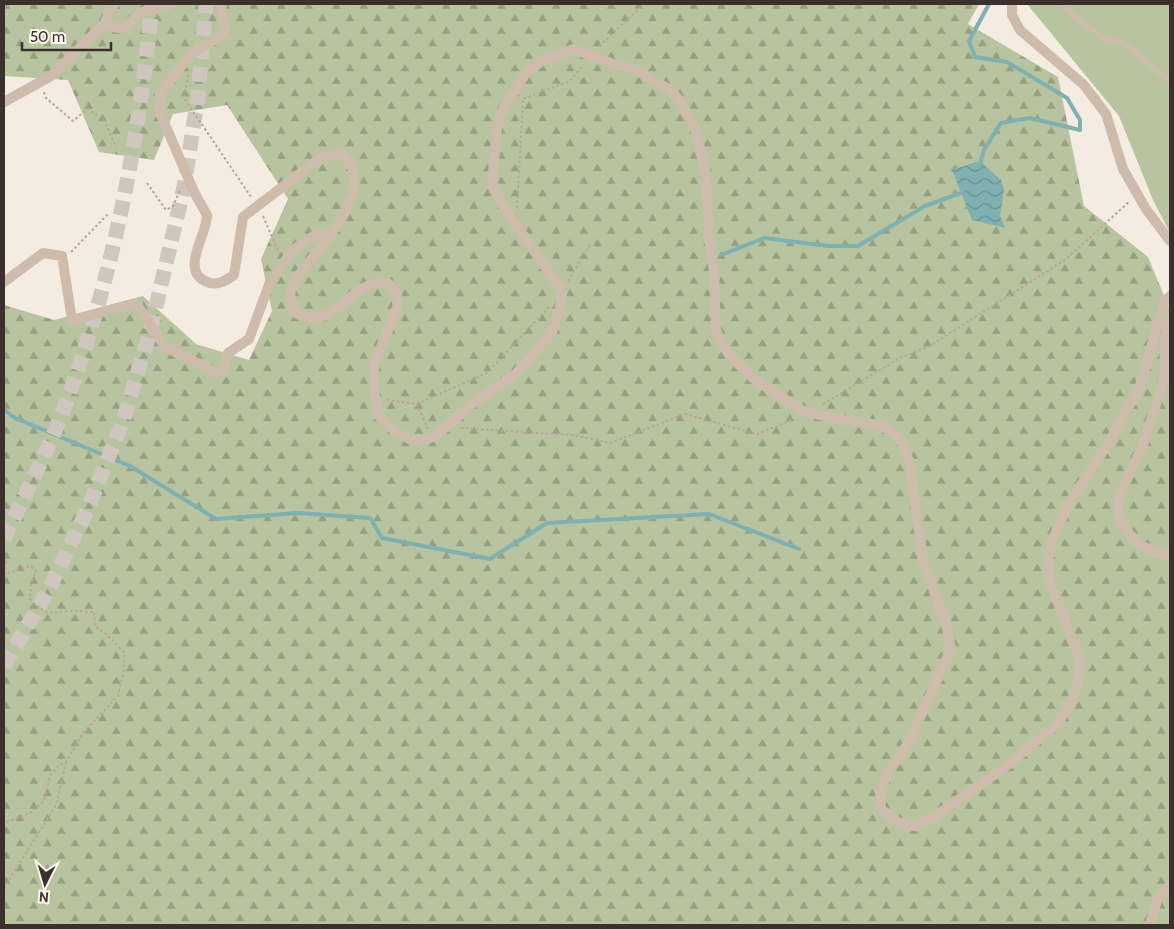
<svg xmlns="http://www.w3.org/2000/svg" width="1174" height="929" font-family="Cabin,sans-serif">
  <style>
    .green { fill: #b8c4a0 }
    .forest { fill: url(#forest-firs) }
    .water { fill: url(#water-waves) }
    .lines { fill: none; stroke-linecap: round; stroke-linejoin: round }
    .stream { stroke: #7fb0b2; stroke-width: 4 }
    .motorway-tunnel { stroke: #cfc6bd; stroke-width: 15; stroke-dasharray: 15 8; stroke-linecap: butt }
    .path { stroke: #b9a596; stroke-width: 2; stroke-dasharray: 2.5 2.5; stroke-linecap: butt }
    .service { stroke: #cdbbac; stroke-width: 5 }
    .minor { stroke: #cdbbac; stroke-width: 10 }
  </style>
  <defs>
    <pattern id="forest-firs" width="22" height="20" patternUnits="userSpaceOnUse" patternTransform="scale(1.25)"><rect width="22" height="20" fill="#b8c4a0"/><path d="M5 1l3.5 6h-7zM16 11l3.5 6h-7z" fill="#97a083"/></pattern>
    <pattern id="water-waves" width="16" height="10" patternUnits="userSpaceOnUse" patternTransform="scale(1.25)"><rect width="16" height="10" fill="#7fb0b2"/><path d="M0 5q4-4 8 0t8 0" fill="none" stroke="#699091"/></pattern>
  </defs>
  <rect width="100%" height="100%" fill="#f4ebe1"/>
  <path class="green" d="M1027 4H1170V233L1153 200 1119 116Z"/>
  <path class="forest" d="M4 4H979L968 24 1058 77 1084 206 1148 257 1170 310V925H4V305L54 320 143 296 196 344 249 360 272 311 261 259 288 199 227 105 173 114 154 160 99 152 68 80 4 76Z"/>
  <path class="water" d="M976 162 982 163 1001 180 1004 189 1000 216 1005 228 972 220 952 170Z"/>
  <g class="lines">
    <path class="stream" d="M979 167 984 150 1001 123 1030 118 1080 130V120L1067 98 1007 62 975 57 969 41 989 4
      M721 255 764 238 829 246H858L925 206 961 193 963 189
      M4 410 15 418 130 466 216 519 298 513 370 518 382 538 490 559 547 523 709 514 799 549"/>
    <path class="motorway-tunnel" d="M4 539C24 496 47 453 64 409 113 278 139 142 152 4
      M4 666 48 591 89 506 123 421 150 332 184 187 198 96 206 4"/>
    <path class="path" d="M599 46 641 7
      M188 75 184 98 251 197
      M44 92 46 98 73 121 87 109 103 118 116 147
      M147 183 166 210 173 206 181 188
      M517 208 523 99 570 81 583 65
      M263 216 279 253
      M71 252 108 214
      M568 281 590 244
      M387 400 417 404 487 373 549 307
      M417 404 428 429
      M823 404 900 358 928 347 1065 260 1130 201
      M461 428 572 435 610 443 685 414 757 434 794 419
      M4 561 7 560 4 572 6 574 30 566 36 571 31 585 30 599C48 616 46 613 69 611 77 610 86 612 94 612L95 626 106 634 124 652V670L118 696 83 733 66 762 59 765 50 776 44 801 30 813 4 823
      M4 888 56 805 66 762"/>
    <path class="service" d="M1062 4 1078 20 1107 40 1122 41 1170 82"/>
    <path class="minor" d="M221 4 225 33 191 54 160 93V113L195 194 207 215C208 233 180 269 205 281 216 287 225 281 234 275L243 217 323 156 342 154C382 187 314 252 297 278 286 294 287 316 310 318 339 320 353 281 386 282 397 289 399 296 397 308L374 364V391L379 416 395 431 410 439 423 440 436 436 471 405 517 373 552 332 560 309 562 291 501 203 492 184 497 128 504 107 526 73 540 62 574 49 613 64 632 68 672 91 682 104 695 128 705 170 710 245 714 271 716 330 722 345 734 360 754 379 801 410 835 419 880 425 895 434 903 445 910 464 923 562 945 620 951 649 909 742 888 772 880 792 881 809 899 823 916 826 935 816 1004 768 1056 725 1071 704 1078 683 1079 657 1049 580 1048 560 1052 541 1068 505 1111 439 1140 386 1164 303 1170 296
      M1012 4V15L1020 30 1084 85 1106 114 1123 169 1146 209 1170 241
      M104 24C134 34 121 25 141 13 149 8 163 6 173 4
      M4 102 51 76 104 24 114 4
      M4 282 43 253 62 256 72 320 136 303 165 347 221 375 228 353 249 339 270 282 293 250 319 232 331 236
      M1170 319 1165 337 1164 380 1143 445 1118 499V515L1127 531 1139 545 1161 554H1170
      M1150 925 1157 900 1170 885"/>
  </g>
  <rect width="1174" height="929" fill="none" stroke="#3b302b" stroke-width="10"/>
  <g transform="translate(45 884) rotate(185)" stroke="#fbf5ee" stroke-width="4" paint-order="stroke">
  <path d="M0-4L9 19L0 12L-9 19Z" fill="#3b302b"/>
  <text y="-8" font-size="14" font-weight="bold" text-anchor="middle" fill="#3b302b">N</text>
  </g>
  <path d="M22 42v8h89v-8" fill="none" stroke="#3b302b" stroke-width="2.5"/>
  <text x="30" y="42" font-size="15" fill="#3b302b" stroke="#fbf5ee" stroke-width="4" paint-order="stroke">50 m</text>
</svg>
